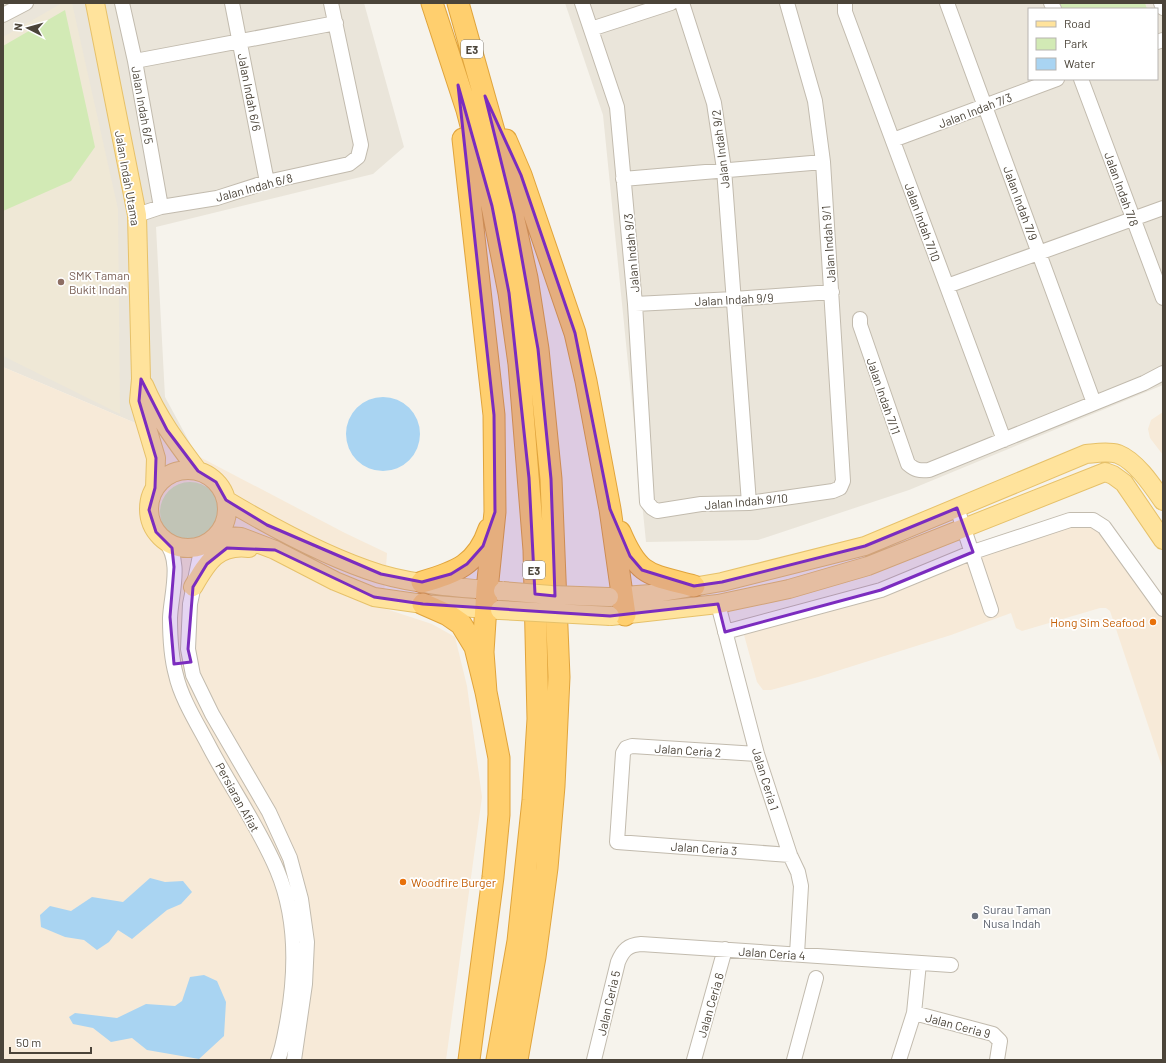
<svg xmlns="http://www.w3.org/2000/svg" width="1166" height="1063" font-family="Barlow,sans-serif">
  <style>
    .residential { fill: #eae5da; fill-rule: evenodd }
    .commercial { fill: #f7ead8 }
    .education { fill: #efe8d6 }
    .green { fill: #d2eab5 }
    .water { fill: #a9d4f2 }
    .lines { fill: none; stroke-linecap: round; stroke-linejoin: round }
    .minor-casing { stroke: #c2bbae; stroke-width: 16 }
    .major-casing { stroke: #e6c16a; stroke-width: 20 }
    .highway-casing { stroke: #e0a43c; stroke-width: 23 }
    .minor { stroke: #fff; stroke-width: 14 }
    .major { stroke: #ffe39c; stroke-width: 18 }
    .highway { stroke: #ffcf6e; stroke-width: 21 }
    .major-bridge-casing { stroke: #e6c16a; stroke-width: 20; stroke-linecap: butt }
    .major-bridge { stroke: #ffe39c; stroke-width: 18 }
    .marked { fill: #7b2cbf; fill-opacity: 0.2; stroke: #7b2cbf; stroke-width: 3; stroke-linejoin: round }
    .education-dot { fill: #8d6e63; stroke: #fff; stroke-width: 1.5 }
    .food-dot { fill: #e8710a; stroke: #fff; stroke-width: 1.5 }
    .worship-dot { fill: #6b7280; stroke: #fff; stroke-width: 1.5 }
    .labels { text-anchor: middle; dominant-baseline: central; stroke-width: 3.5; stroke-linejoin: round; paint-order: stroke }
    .shield { fill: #fff; stroke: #817c74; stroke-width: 1 }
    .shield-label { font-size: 11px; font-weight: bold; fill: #4b4439 }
    .street-label { font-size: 12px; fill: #4b4439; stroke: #fff }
    .education-label { font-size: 12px; fill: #785e54; stroke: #fff; text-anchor: start }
    .food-label { font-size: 12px; fill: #c56008; stroke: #fff; text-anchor: end }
    .worship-label { font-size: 12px; fill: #5b616d; stroke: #fff; text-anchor: start }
  </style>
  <rect width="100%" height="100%" fill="#f6f3ec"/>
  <path class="residential" d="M3 3H364L404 147 373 174 156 227 165 397 197 456 133 422 3 367Z
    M565 3H1163V385L909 490 758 540 646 542 603 115ZM1029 9H1157V79H1029Z"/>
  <path class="commercial" d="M3 367 133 422 345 533 387 553 383 608 432 624 455 637 467 686 482 797 446 1060H3Z
    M1163 412V455L1150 438 1148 429 1151 420Z
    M1093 517 1163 603V770L1110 611 1106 608H1100L1022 631 1016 628 1011 613 951 635 818 677 771 690H763L757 682 741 624 879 587Z"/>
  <path class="education" d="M62 3H72L118 209 120 414 3 356V37Z"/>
  <path class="green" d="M1058 3H1145L1147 9H1060Z
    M65 10 95 147 71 181 3 211V46Z
    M160 512a30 30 0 1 1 60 0a30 30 0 1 1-60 0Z"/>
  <path class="water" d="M346 434a37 37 0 1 1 74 0a37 37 0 1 1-74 0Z
    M150 878 165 882 183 881 192 892 181 904 167 910 132 939 118 930 109 942 97 950 84 940 65 937 41 927 40 915 50 906 71 911 92 897 123 902Z
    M204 975 217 981 226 1002 224 1036 199 1059 147 1050 132 1038 111 1042 93 1028 73 1024 69 1017 75 1013 117 1018 146 1004 175 1006 182 1001 190 977Z"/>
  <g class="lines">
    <defs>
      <path id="minor" d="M122 3 135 61 161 207
        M232 3 267 182
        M582 3 617 107 635 304 647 502 652 508 657 511 701 504 749 503 833 491 840 488 843 481 823 162 815 101 787 3
        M682 3 714 103 724 169 749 503
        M845 3V12L1004 440
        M947 3 1094 403
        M1051 3 1054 9
        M1161 3 1163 8
        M3 15 26 3
        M591 29 671 3
        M1157 42 1163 40
        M135 61 336 23
        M1081 79 1163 298
        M893 140 1057 79
        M623 179 823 162
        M137 215 161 207 217 198 267 182 349 164 358 157 361 145 331 3
        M947 286 1163 208
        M635 304 734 299 832 292
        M860 319V325L908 464C915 470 919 471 929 470L1144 383 1163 373
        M957 508 991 610
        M164 540C183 560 171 594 170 618 170 637 171 657 176 675 181 698 198 725 209 746 231 788 259 827 277 870 298 920 296 977 286 1028 284 1039 282 1050 278 1060
        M202 546 190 604 188 649 193 675 212 714 269 812 290 858 301 899 307 942 305 984 294 1060
        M718 604 757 754 790 855 798 872 801 886 797 954
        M725 632 881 590 973 552 1070 520H1093L1104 527 1163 609
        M757 754 632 746 626 748 623 753 617 842 790 855
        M914 1013 993 1034 1000 1041 997 1060
        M594 1060 618 962C623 950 628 945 641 944L951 965
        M694 1060 725 949
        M794 1060 816 978
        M899 1060 914 1013 919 963"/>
      <path id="major" d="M95 3 137 215 141 379 139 401 156 458 155 488
        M144 385C158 418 177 443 198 471
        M149 509a39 39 0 1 1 78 0a39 39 0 1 1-78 0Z
        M226 500C273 528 328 558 380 574 418 585 461 588 501 591
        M212 540 228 536 241 537 275 550 335 581 374 597 423 604 499 610
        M193 587C207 563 217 544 249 548
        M609 597 651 594 722 582 865 546 1086 454C1097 453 1108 451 1118 454 1136 461 1152 485 1163 501
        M611 616 718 604 789 589 868 566 1105 472 1113 475 1124 483 1163 540"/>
      <path id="highway" d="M432 3 467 110 492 206 509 293 519 364 534 550 538 719 533 800 518 941 497 1060
        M458 3 494 131 527 278 538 349 551 479 559 677 554 786 547 868 535 957 517 1060
        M463 139 494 415 495 512 487 590 483 652 486 692
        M506 140 521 175 575 333 586 381 610 509 625 615
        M620 532C639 577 649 574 694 586
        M422 582C456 572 477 565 489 529
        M423 604 448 615 461 624 475 647 486 692 499 758V815L493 877 469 1060"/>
    </defs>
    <use href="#minor" class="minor-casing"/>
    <use href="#major" class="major-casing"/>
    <use href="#highway" class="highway-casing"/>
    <use href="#minor" class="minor"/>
    <use href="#major" class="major"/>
    <use href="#highway" class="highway"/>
    <defs>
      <path id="major-bridge" d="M503 591 551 595 609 597
        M500 610 610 616"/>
    </defs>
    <use href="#major-bridge" class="major-bridge-casing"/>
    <use href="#major-bridge" class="major-bridge"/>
  </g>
  <path class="marked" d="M458 85 492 206 509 293 529 478 535 594 555 596 551 479 538 349 514 214 485 96 521 175 575 333 610 509 630 556 642 570 694 586 722 582 865 546 957 508 973 552 881 590 725 632 718 604 610 616 423 604 374 597 275 550 227 548 207 564 193 587 188 649 191 662 174 664 170 617 174 567 172 548 156 532 149 510 155 488 156 458 139 401 141 379 167 430 198 471 216 482 226 500 267 525 381 574 422 582 451 574 467 564 483 546 495 512 494 415Z"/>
  <circle class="education-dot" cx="61" cy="282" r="4"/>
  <g class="food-dot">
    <circle cx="1153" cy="622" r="4"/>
    <circle cx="403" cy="882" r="4"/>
  </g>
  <circle class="worship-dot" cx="975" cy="916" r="4"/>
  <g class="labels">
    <g class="shield">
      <rect x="461" y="40" width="22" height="18" rx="3"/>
      <rect x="523" y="561" width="22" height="18" rx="3"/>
    </g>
    <g class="shield-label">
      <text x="472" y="49">E3</text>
      <text x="534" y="570">E3</text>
    </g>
    <g class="street-label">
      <text transform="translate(250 92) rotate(79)">Jalan Indah 6/6</text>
      <text transform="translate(143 105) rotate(80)">Jalan Indah 6/5</text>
      <text transform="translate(975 110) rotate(-21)">Jalan Indah 7/3</text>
      <text transform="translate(720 149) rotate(-97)">Jalan Indah 9/2</text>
      <text transform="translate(128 178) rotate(80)">Jalan Indah Utama</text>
      <text transform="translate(254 187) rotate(-15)">Jalan Indah 6/8</text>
      <text transform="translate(1122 189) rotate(70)">Jalan Indah 7/8</text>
      <text transform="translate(1021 203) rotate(70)">Jalan Indah 7/9</text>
      <text transform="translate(923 222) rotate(70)">Jalan Indah 7/10</text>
      <text transform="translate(828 244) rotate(-94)">Jalan Indah 9/1</text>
      <text transform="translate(631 253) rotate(-95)">Jalan Indah 9/3</text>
      <text transform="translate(734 299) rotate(-3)">Jalan Indah 9/9</text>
      <text transform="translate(884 396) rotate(71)">Jalan Indah 7/11</text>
      <text transform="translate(746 501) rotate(-5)">Jalan Indah 9/10</text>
      <text transform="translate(688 750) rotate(4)">Jalan Ceria 2</text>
      <text transform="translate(766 779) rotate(73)">Jalan Ceria 1</text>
      <text transform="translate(238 797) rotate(61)">Persiaran Afiat</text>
      <text transform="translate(704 848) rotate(4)">Jalan Ceria 3</text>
      <text transform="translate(772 953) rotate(4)">Jalan Ceria 4</text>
      <text transform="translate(608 1003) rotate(-77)">Jalan Ceria 5</text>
      <text transform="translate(710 1005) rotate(-74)">Jalan Ceria 6</text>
      <text transform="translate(958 1025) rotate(15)">Jalan Ceria 9</text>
    </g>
    <g class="education-label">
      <text x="69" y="275">SMK Taman<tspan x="69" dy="14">Bukit Indah</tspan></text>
    </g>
    <g class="food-label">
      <text x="1145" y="622">Hong Sim Seafood</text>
      <text x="411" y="882" text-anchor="start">Woodfire Burger</text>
    </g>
    <g class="worship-label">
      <text x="983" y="909">Surau Taman<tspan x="983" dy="14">Nusa Indah</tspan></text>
    </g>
  </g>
  <rect width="1166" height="1063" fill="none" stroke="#4b4439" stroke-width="8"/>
  <rect x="1028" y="8" width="130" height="72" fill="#ffffff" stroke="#b7b4b0"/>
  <rect x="1036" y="21" width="20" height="6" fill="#ffe39c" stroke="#b7b4b0"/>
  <text x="1064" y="28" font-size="12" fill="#4b4439">Road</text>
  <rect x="1036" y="38" width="20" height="12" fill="#d2eab5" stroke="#b7b4b0"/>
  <text x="1064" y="48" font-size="12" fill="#4b4439">Park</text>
  <rect x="1036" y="58" width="20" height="12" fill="#a9d4f2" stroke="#b7b4b0"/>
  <text x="1064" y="68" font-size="12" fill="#4b4439">Water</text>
  <g transform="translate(28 28) rotate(276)" stroke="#ffffff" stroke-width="3" paint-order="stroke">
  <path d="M0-3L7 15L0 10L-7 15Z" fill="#4b4439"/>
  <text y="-6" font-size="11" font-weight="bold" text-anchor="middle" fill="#4b4439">N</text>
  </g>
  <path d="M10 1047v6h81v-6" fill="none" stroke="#4b4439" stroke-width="2"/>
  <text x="16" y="1047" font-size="12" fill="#4b4439" stroke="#ffffff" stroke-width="3" paint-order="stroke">50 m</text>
</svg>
